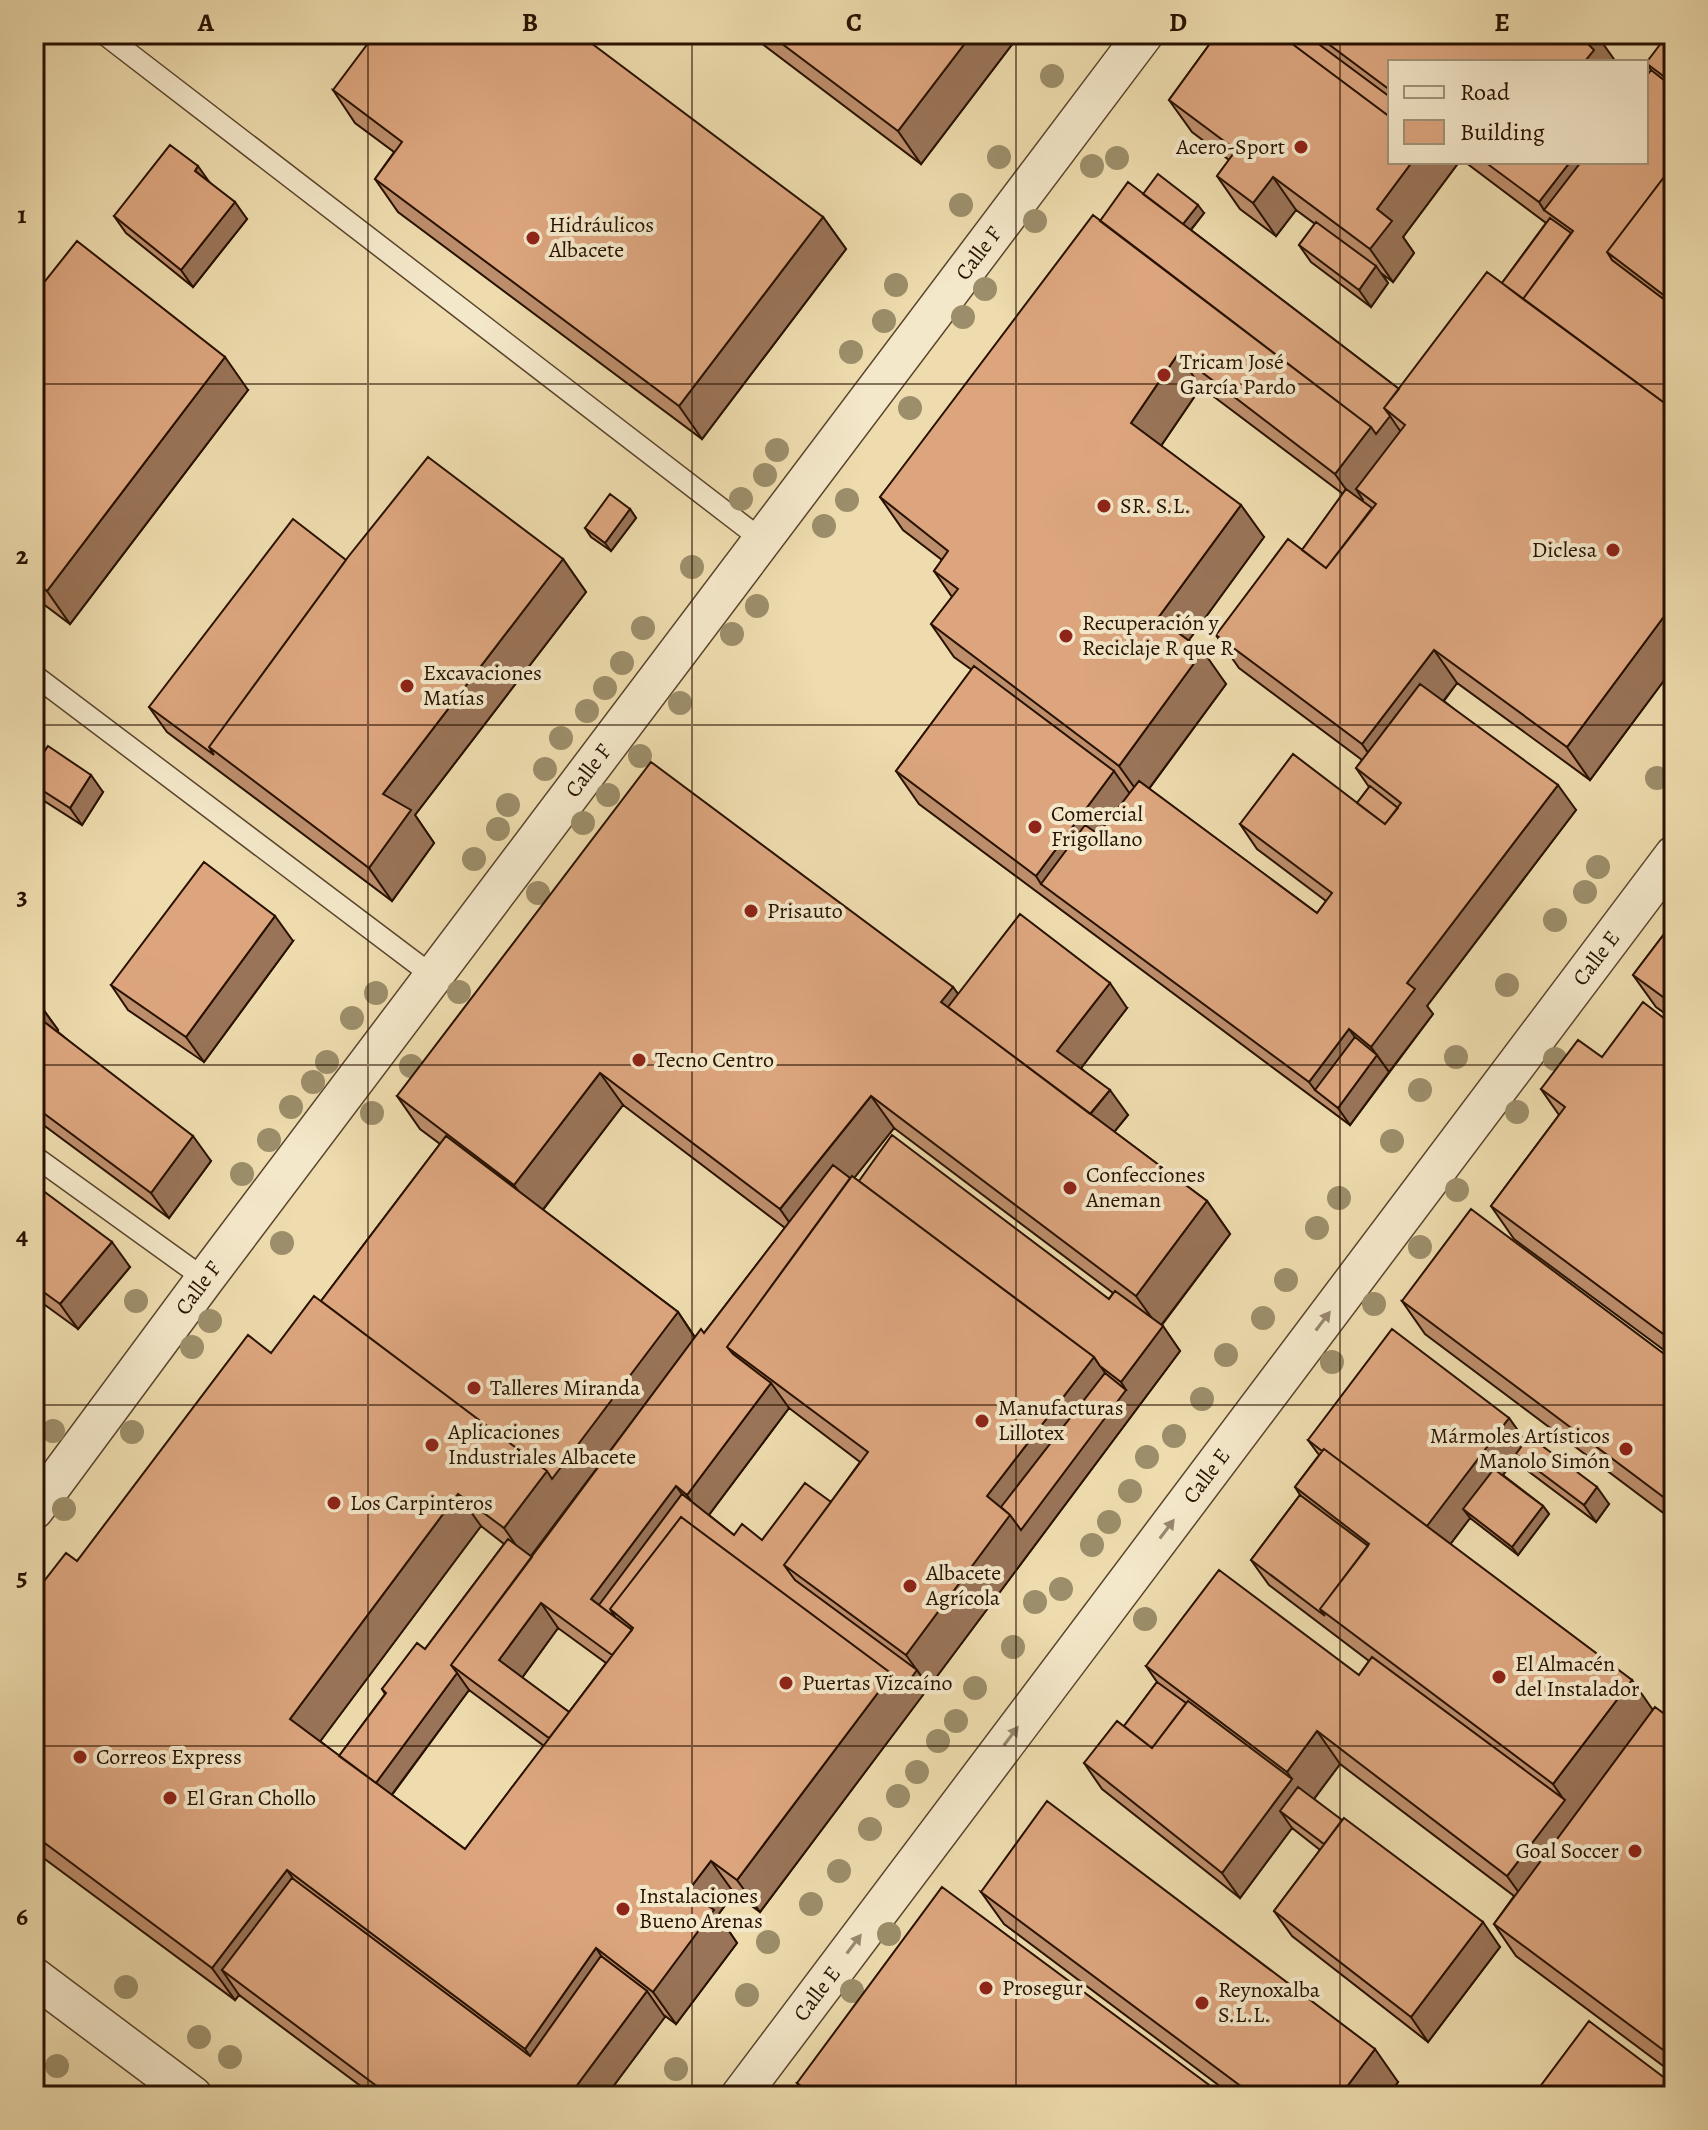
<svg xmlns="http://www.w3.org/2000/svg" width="1708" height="2130" font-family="Alegreya,serif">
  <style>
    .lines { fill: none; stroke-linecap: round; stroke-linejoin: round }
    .lane-casing { stroke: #5a442c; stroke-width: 23 }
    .street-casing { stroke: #5a442c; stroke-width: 41 }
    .lane { stroke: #f4e8ca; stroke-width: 20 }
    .street { stroke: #f4e8ca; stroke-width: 38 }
    .tree { fill: #9c8e6a }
    .wall { fill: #bd8e6c; stroke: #281100; stroke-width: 2; fill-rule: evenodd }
    .shaded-wall { fill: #9a7458; stroke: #281100; stroke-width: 2 }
    .building { fill: #dca57e; stroke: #281100; stroke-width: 2 }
    .oneway { fill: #98876f }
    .grid { fill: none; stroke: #281100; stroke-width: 2; stroke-opacity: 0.55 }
    .poi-dot { fill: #8f2418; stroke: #f4e8ca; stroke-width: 3 }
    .labels { text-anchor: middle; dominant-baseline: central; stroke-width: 8; stroke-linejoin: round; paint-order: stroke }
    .poi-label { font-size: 22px; fill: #281100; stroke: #f4e8ca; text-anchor: start }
    .street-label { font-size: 22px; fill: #281100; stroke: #f4e8ca }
    .neatline { fill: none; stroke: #281100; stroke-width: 3 }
    .grid-label { font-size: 26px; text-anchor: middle; font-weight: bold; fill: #281100 }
  </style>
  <rect width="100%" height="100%" fill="#eedcae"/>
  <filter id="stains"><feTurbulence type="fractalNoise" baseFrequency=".0025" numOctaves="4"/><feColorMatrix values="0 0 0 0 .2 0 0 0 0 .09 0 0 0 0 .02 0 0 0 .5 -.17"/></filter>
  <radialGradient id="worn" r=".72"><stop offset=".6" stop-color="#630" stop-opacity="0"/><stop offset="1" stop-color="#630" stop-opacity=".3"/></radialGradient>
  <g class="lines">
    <defs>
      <path id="lane" d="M104 34 762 540
        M34 675 433 976
        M34 1156 205 1279"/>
      <g id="street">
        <path id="s1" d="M34 1510 205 1279 1144 34"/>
        <path d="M34 1977 193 2096"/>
        <path id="s2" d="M740 2096 1674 855"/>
      </g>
    </defs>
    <use href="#lane" class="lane-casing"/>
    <use href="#street" class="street-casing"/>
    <use href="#lane" class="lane"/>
    <use href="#street" class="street"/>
  </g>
  <g class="tree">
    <circle cx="1052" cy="76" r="12"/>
    <circle cx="999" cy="157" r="12"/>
    <circle cx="1117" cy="158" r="12"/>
    <circle cx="1092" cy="166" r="12"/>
    <circle cx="961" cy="205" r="12"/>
    <circle cx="1035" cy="221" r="12"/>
    <circle cx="896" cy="285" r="12"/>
    <circle cx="985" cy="289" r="12"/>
    <circle cx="963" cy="317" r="12"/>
    <circle cx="884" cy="321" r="12"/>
    <circle cx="851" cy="352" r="12"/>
    <circle cx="910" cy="408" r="12"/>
    <circle cx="777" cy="450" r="12"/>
    <circle cx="765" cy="475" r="12"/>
    <circle cx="741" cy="499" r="12"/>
    <circle cx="847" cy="500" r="12"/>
    <circle cx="824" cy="526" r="12"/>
    <circle cx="692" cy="567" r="12"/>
    <circle cx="757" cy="606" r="12"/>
    <circle cx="643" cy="628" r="12"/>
    <circle cx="732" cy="634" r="12"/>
    <circle cx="622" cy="663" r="12"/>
    <circle cx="605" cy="688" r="12"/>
    <circle cx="680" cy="703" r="12"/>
    <circle cx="587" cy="711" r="12"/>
    <circle cx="561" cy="738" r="12"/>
    <circle cx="640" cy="756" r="12"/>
    <circle cx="545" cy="769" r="12"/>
    <circle cx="1657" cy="778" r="12"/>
    <circle cx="608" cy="795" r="12"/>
    <circle cx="508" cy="805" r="12"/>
    <circle cx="583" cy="823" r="12"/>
    <circle cx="498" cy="829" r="12"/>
    <circle cx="474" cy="859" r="12"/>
    <circle cx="1598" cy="867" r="12"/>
    <circle cx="1585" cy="892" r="12"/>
    <circle cx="538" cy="893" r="12"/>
    <circle cx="1555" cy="920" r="12"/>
    <circle cx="1507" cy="985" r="12"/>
    <circle cx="459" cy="992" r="12"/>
    <circle cx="376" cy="993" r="12"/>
    <circle cx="352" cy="1018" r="12"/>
    <circle cx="1456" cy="1057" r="12"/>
    <circle cx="1555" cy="1059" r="12"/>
    <circle cx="327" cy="1062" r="12"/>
    <circle cx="411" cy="1066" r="12"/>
    <circle cx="313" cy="1082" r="12"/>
    <circle cx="1420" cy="1090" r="12"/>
    <circle cx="291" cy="1107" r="12"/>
    <circle cx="1517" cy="1112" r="12"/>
    <circle cx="372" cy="1113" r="12"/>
    <circle cx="269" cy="1140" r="12"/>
    <circle cx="1392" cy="1141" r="12"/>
    <circle cx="242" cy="1174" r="12"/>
    <circle cx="1457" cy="1190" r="12"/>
    <circle cx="1339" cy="1198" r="12"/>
    <circle cx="1317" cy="1228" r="12"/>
    <circle cx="282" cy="1243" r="12"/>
    <circle cx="1420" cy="1247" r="12"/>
    <circle cx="1286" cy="1280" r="12"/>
    <circle cx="136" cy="1301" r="12"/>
    <circle cx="1374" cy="1304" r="12"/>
    <circle cx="1263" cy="1318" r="12"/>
    <circle cx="210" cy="1321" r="12"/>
    <circle cx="192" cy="1347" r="12"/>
    <circle cx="1226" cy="1355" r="12"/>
    <circle cx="1332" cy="1362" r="12"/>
    <circle cx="1202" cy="1399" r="12"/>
    <circle cx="53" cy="1431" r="12"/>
    <circle cx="132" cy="1432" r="12"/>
    <circle cx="1174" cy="1436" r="12"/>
    <circle cx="1147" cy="1457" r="12"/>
    <circle cx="1130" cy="1491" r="12"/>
    <circle cx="64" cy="1509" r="12"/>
    <circle cx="1109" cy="1522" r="12"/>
    <circle cx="1092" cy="1545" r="12"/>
    <circle cx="1061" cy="1589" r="12"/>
    <circle cx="1035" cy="1602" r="12"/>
    <circle cx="1145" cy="1619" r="12"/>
    <circle cx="1013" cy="1647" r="12"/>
    <circle cx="975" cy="1688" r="12"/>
    <circle cx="956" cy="1721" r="12"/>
    <circle cx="938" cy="1741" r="12"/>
    <circle cx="917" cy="1772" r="12"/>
    <circle cx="898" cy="1796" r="12"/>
    <circle cx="870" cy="1829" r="12"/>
    <circle cx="839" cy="1871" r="12"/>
    <circle cx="811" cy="1904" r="12"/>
    <circle cx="889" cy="1934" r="12"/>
    <circle cx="768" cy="1942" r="12"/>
    <circle cx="126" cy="1987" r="12"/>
    <circle cx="852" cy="1991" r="12"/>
    <circle cx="747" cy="1995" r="12"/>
    <circle cx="199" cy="2037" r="12"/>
    <circle cx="230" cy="2057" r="12"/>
    <circle cx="57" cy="2066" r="12"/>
    <circle cx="676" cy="2069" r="12"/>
  </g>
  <path class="wall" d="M749 34H1020L921 164Z
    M1217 34H1602L1599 38 1390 62V162H1459L1403 237 1414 253 1393 282 1381 273 1388 283 1371 307 1311 262 1299 245 1315 224 1296 210 1276 236 1240 209 1217 176 1229 160 1192 132 1169 100Z
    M1674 34V667L1590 780 1457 683 1444 701 1576 810 1427 1006 1433 1014 1350 1125 919 804 896 771 972 670 954 657 931 624 952 597 934 571 942 560 903 530 880 497 1100 221 1143 194 1204 213 1191 230 1399 389 1502 283 1546 223 1465 162H1646L1651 70 1646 63ZM1201 387 1343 494 1302 550 1216 635 1239 668 1362 760 1356 768 1369 787 1357 803 1240 824 1257 849 1326 901 1317 913 1149 789 1226 684 1188 641 1264 537 1161 446Z
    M333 90 823 217 846 249 702 439 398 212 375 179 394 152 355 123Z
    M209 182 247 219 193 287 126 233 114 216Z
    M34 295 248 390 70 624 34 597Z
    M630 509 636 518 611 551 591 537 585 528Z
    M563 559 586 592 415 815 434 843 392 901 167 732 149 707 346 560Z
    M34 767 103 792 82 825 38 797 34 791Z
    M1674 921V1020L1656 1007 1633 975Z
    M293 941 204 1062 128 1010 111 985Z
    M953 987 958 994 1127 1008 1081 1068 1128 1115 1114 1132 1207 1201 1230 1234 1162 1325 1180 1351 760 1912 734 1893 718 1915 737 1943 676 2024 665 2016 606 2096H374L239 1995 235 2000 34 1851V1594L77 1561 321 1301 440 1144 420 1129 397 1096ZM623 1105 785 1228 704 1333 695 1337 678 1312 543 1210ZM894 1128 1113 1293 1109 1299 859 1181 854 1178ZM789 1408 860 1462 831 1502 762 1540 734 1535 709 1515ZM640 1411 532 1557 531 1556ZM481 1526 504 1544 425 1649 382 1689 385 1694 339 1756 320 1741ZM558 1628 606 1663 569 1712 522 1678ZM469 1690 544 1746 465 1849 392 1795Z
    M34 1000 40 1005 58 1030 57 1031 211 1161 169 1218 34 1118Z
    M1674 1026V1521L1425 1334 1402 1301 1671 1359 1672 1356 1514 1239 1491 1206 1559 1115 1541 1089 1602 1057Z
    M34 1184 130 1267 78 1329 34 1297Z
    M1509 1418 1525 1441 1609 1504 1596 1522 1528 1471 1517 1456 1503 1475 1543 1506 1549 1514 1518 1555 1470 1518 1450 1544 1653 1710 1674 1721V2074L1516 1956 1494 1924 1514 1896 1340 1764 1314 1799 1500 1947 1428 2042 1292 1936 1274 1911 1320 1850 1292 1828 1240 1898 1102 1789 1084 1763 1124 1726 1157 1682 1146 1666 1359 1675 1369 1661 1269 1585 1251 1560 1300 1495 1295 1487 1319 1455 1308 1440Z
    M981 1892 1398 2082 1388 2096H1233L1004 1924Z
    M797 2083 1224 2096H806Z"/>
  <path class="shaded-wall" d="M972 34H1020L921 164 898 131Z
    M1584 34H1602L1599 38 1616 62H1587L1586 60 1588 44Z
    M1412 162H1459L1403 237 1414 253 1393 282 1370 249 1377 209Z
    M1570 162H1618L1544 210 1539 202Z
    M198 166 210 183 195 171Z
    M1273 177 1296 210 1276 236 1253 203Z
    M235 202 247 219 193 287 181 270Z
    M1198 205 1204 213 1185 237 1179 229Z
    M823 217 846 249 702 439 679 406Z
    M1376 266 1388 283 1371 307 1359 290Z
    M1178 354 1201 387 1154 456 1131 423Z
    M225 357 248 390 70 624 47 591Z
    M1390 416 1407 441 1356 489 1363 500 1358 506 1335 474 1371 427Z
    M1241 505 1264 537 1181 651 1158 618Z
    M630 509 636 518 611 551 605 543Z
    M563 559 586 592 415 815 434 843 392 901 369 868 383 794Z
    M1674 603V667L1590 780 1567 747Z
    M1434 650 1457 683 1385 777 1362 744Z
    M1203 651 1226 684 1142 798 1119 766Z
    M1114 771 1137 804 1041 884 1036 876Z
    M91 775 103 792 82 825 70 808Z
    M1558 785 1576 810 1427 1006 1433 1014 1389 1072 1371 1047 1407 983Z
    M275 916 293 941 204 1062 186 1037Z
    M1110 983 1127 1008 1075 1076 1057 1051Z
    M953 987 976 1019 970 1027 941 1002Z
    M40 1005 58 1030 51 1039 34 1014Z
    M1349 1029 1367 1054 1315 1090 1309 1082Z
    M1377 1055 1389 1072 1350 1125 1338 1108Z
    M600 1073 623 1105 537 1217 514 1185Z
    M1110 1090 1128 1115 1106 1142 1088 1117Z
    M871 1096 894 1128 803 1242 780 1209Z
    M193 1136 211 1161 169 1218 151 1193Z
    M1207 1201 1230 1234 1159 1328 1136 1296Z
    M112 1242 130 1267 78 1329 60 1304Z
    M678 1312 695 1338 527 1561 504 1528 547 1471Z
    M1163 1326 1180 1351 929 1687 906 1655 987 1496 1094 1357 1117 1390H1126L1121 1382Z
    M771 1383 789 1408 705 1520 687 1495Z
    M1509 1418 1527 1443 1472 1516 1463 1509 1470 1518 1443 1554 1425 1528Z
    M676 1486 694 1511 610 1609 615 1617 591 1599Z
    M1597 1487 1609 1504 1596 1522 1584 1505Z
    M458 1494 481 1526 313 1751 290 1719Z
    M1543 1506 1549 1514 1518 1555 1512 1547Z
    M541 1603 558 1628 516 1686 499 1660Z
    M917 1670 929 1687 760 1912 737 1880 892 1674Z
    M457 1673 469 1690 384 1805 372 1788Z
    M1632 1680 1655 1713 1530 1908 1507 1876 1564 1800 1553 1784Z
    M1317 1731 1340 1764 1296 1823 1280 1811 1292 1828 1240 1898 1222 1873 1292 1779 1287 1772Z
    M711 1861 734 1893 718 1915 737 1943 676 2024 653 1992 688 1891Z
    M287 1870 310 1903 222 1970 239 1995 235 2000 212 1968Z
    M1483 1922 1500 1947 1428 2042 1411 2017Z
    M596 1948 618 1981 548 2081 525 2049Z
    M647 1991 665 2017 606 2096H569Z
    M1375 2049 1398 2082 1388 2096H1340Z"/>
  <path class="building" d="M375 34H579L823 217 679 406 375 179 402 142 333 90Z
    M769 34H972L898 131Z
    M1217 34H1279L1390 117V162H1412L1377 209 1392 221 1370 249 1273 177 1253 203 1217 176 1236 150 1169 100Z
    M1279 34H1305L1390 97V117Z
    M1315 34H1596L1588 44 1594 50 1586 60 1588 62H1390V90Z
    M1668 34H1674V84L1646 63Z
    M1651 70 1674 88V164L1607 252 1612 260 1674 307V410L1523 299 1573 231 1544 210 1581 162H1646V77Z
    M170 145 198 166 195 171 235 202 181 270 114 216Z
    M1485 162H1570L1539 202Z
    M1674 164V303L1607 252Z
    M1158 174 1198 205 1183 224 1143 194Z
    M1128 182 1399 389 1384 408 1390 416 1376 434 1371 427 1100 221Z
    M1093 215 1371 427 1335 474 1178 354 1131 423 1241 505 1158 618 1203 651 1119 766 931 624 958 589 934 571 948 551 880 497Z
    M1550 218 1571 233 1523 299 1502 283Z
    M1316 222 1376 266 1359 290 1299 245Z
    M77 241 225 357 47 591 34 581V295Z
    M1487 272 1674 410V603L1567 747 1434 650 1362 744 1216 635 1288 539 1326 568 1376 504 1356 489 1405 425 1384 408Z
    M428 457 563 559 383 794 411 810 369 868 209 747 348 557Z
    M1346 489 1372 508 1326 568 1302 550Z
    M610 494 630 509 605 543 585 528Z
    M293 519 346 560 209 747 214 755 149 707Z
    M974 666 1114 771 1036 876 896 771Z
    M1420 684 1558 785 1407 983 1415 989 1371 1047 1349 1029 1309 1082 1041 884 1085 825 1098 834 1139 781 1317 913 1332 893 1240 824 1293 754 1385 824 1401 803 1356 768Z
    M48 746 91 775 70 808 34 785V767Z
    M651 762 953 987 941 1002 1207 1201 1136 1296 871 1096 780 1209 600 1073 514 1185 397 1096Z
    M1370 786 1398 808 1385 824 1357 803Z
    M204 862 275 916 186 1037 111 985Z
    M1020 914 1110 983 1057 1051 1110 1090 1090 1114 948 1007Z
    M1674 921V1005L1633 975Z
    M34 1000 40 1005 34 1013Z
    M1643 1002 1674 1026V1342L1491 1206 1565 1107 1541 1089 1578 1040 1602 1057Z
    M34 1014 193 1136 151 1193 34 1106Z
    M1355 1037 1377 1055 1338 1108 1315 1090Z
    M892 1135 1109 1299 1115 1291 1163 1326 1121 1382 1100 1366 1094 1357 859 1181Z
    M446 1136 678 1312 552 1479 547 1471 321 1301Z
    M833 1165 850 1178 727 1347 733 1354 771 1383 687 1495 676 1486 591 1599 632 1630 612 1655 541 1603 499 1660 569 1712 549 1738 451 1665 701 1329 704 1333Z
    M852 1176 1094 1357 987 1496 1010 1515 906 1655 784 1565 868 1452 727 1347Z
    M34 1184 112 1242 60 1304 34 1285Z
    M1471 1209 1671 1359 1674 1354V1505L1402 1301Z
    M314 1296 547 1471 504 1528 458 1494 290 1719 465 1849 633 1628 610 1609 681 1517 892 1674 737 1880 711 1861 688 1891 714 1910 653 1992 596 1948 525 2049 287 1870 212 1968 34 1835V1594L66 1553 77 1561 248 1335 271 1353Z
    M1392 1329 1509 1418 1427 1526 1324 1449 1322 1451 1308 1440Z
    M1105 1373 1126 1390 1021 1530 1010 1515 1001 1507Z
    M1529 1436 1597 1487 1584 1505 1516 1454Z
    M1324 1449 1632 1680 1553 1784 1320 1609 1369 1544 1295 1487Z
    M1494 1469 1543 1506 1512 1547 1463 1509Z
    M805 1483 831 1502 784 1565 795 1580 917 1670 903 1689 892 1674 681 1517 610 1609 615 1617 599 1605 682 1494 734 1535 742 1524 762 1540Z
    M1300 1495 1368 1546 1320 1609 1325 1616 1251 1560Z
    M508 1539 532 1557 451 1665 457 1673 376 1783 339 1756 386 1693 382 1689 417 1643 425 1649Z
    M1219 1570 1359 1675 1372 1657 1565 1800 1507 1876 1317 1731 1287 1772 1146 1666Z
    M1157 1682 1186 1703 1152 1748 1124 1726Z
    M1188 1701 1292 1779 1222 1873 1084 1763 1117 1721 1152 1748Z
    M1655 1707 1674 1721V2058L1494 1924Z
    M1298 1787 1342 1820 1324 1844 1280 1811Z
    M1047 1801 1375 2049 1340 2096H1254L981 1892Z
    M1344 1818 1483 1922 1411 2017 1274 1911Z
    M292 1878 530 2056 601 1956 647 1991 569 2096H546L540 2092 536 2096H390L222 1970Z
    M942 1887 1224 2096H814L797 2083Z
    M1589 2021 1674 2085V2096H1533Z"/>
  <defs><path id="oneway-solid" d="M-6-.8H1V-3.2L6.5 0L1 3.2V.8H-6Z" transform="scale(2)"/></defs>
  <g class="oneway">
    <use href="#oneway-solid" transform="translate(1323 1321) rotate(-53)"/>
    <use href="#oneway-solid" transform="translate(1167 1529) rotate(-53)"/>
    <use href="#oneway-solid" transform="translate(1011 1736) rotate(-53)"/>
    <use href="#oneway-solid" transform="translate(854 1944) rotate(-53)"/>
  </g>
  <path class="grid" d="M368 34V2096M692 34V2096M1016 34V2096M1340 34V2096M34 384H1674M34 725H1674M34 1065H1674M34 1405H1674M34 1746H1674"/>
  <g class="poi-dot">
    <circle cx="1301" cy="147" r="8"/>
    <circle cx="533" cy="238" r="8"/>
    <circle cx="1164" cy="375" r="8"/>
    <circle cx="1104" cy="506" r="8"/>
    <circle cx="1613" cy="550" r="8"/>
    <circle cx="1066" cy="636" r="8"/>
    <circle cx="407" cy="686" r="8"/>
    <circle cx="1035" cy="827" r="8"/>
    <circle cx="751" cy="911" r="8"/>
    <circle cx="639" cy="1060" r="8"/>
    <circle cx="1070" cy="1188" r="8"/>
    <circle cx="474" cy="1388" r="8"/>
    <circle cx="982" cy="1421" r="8"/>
    <circle cx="432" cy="1445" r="8"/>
    <circle cx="1626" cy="1449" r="8"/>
    <circle cx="334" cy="1503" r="8"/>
    <circle cx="910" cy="1586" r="8"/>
    <circle cx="1499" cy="1677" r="8"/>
    <circle cx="786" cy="1683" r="8"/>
    <circle cx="80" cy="1757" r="8"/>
    <circle cx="170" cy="1798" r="8"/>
    <circle cx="1635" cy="1851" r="8"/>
    <circle cx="623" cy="1909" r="8"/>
    <circle cx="986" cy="1988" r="8"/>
    <circle cx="1202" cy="2003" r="8"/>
  </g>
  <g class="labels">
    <g class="poi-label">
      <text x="1285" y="147" text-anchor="end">Acero-Sport</text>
      <text x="549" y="225">Hidráulicos<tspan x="549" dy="25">Albacete</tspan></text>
      <text x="1180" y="362">Tricam José<tspan x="1180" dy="25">García Pardo</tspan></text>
      <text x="1120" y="506">SR. S.L.</text>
      <text x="1597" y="550" text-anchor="end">Diclesa</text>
      <text x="1082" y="623">Recuperación y<tspan x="1082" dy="25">Reciclaje R que R</tspan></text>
      <text x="423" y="673">Excavaciones<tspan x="423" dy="25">Matías</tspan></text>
      <text x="1051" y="814">Comercial<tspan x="1051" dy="25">Frigollano</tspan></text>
      <text x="767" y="911">Prisauto</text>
      <text x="655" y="1060">Tecno Centro</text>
      <text x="1086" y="1175">Confecciones<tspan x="1086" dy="25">Aneman</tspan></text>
      <text x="490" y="1388">Talleres Miranda</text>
      <text x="998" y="1408">Manufacturas<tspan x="998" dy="25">Lillotex</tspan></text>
      <text x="448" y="1432">Aplicaciones<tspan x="448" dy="25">Industriales Albacete</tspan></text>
      <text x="1610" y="1436" text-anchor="end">Mármoles Artísticos<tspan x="1610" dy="25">Manolo Simón</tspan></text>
      <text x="350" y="1503">Los Carpinteros</text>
      <text x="926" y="1573">Albacete<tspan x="926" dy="25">Agrícola</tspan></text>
      <text x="1515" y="1664">El Almacén<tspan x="1515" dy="25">del Instalador</tspan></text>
      <text x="802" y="1683">Puertas Vizcaíno</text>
      <text x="96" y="1757">Correos Express</text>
      <text x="186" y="1798">El Gran Chollo</text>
      <text x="1619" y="1851" text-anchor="end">Goal Soccer</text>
      <text x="639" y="1896">Instalaciones<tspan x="639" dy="25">Bueno Arenas</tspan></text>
      <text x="1002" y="1988">Prosegur</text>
      <text x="1218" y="1990">Reynoxalba<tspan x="1218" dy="25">S.L.L.</tspan></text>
    </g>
    <g class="street-label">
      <text stroke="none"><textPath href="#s1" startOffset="1572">Calle F</textPath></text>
      <text stroke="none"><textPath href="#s1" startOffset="924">Calle F</textPath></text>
      <text stroke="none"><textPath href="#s2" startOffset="1424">Calle E</textPath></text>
      <text stroke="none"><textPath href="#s1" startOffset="276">Calle F</textPath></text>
      <text stroke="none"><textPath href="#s2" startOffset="776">Calle E</textPath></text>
      <text stroke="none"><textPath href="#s2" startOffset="128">Calle E</textPath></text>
    </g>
  </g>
  <rect width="1708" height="2130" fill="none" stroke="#eedcae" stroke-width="88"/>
  <rect x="1388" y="60" width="260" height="104" fill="#f4e8ca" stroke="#a29279" stroke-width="2"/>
  <rect x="1404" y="86" width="40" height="12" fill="#f4e8ca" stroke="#a29279" stroke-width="2"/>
  <text x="1460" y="100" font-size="24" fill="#281100">Road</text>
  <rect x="1404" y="120" width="40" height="24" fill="#dca57e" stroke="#a29279" stroke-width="2"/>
  <text x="1460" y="140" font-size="24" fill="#281100">Building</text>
  <rect x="44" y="44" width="1620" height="2042" class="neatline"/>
  <g class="grid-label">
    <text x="206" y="31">A</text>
    <text x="530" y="31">B</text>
    <text x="854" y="31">C</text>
    <text x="1178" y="31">D</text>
    <text x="1502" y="31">E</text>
    <text x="22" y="223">1</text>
    <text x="22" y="564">2</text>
    <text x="22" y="904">3</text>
    <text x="22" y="1244">4</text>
    <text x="22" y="1585">5</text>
    <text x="22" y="1925">6</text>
  </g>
  <rect width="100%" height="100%" filter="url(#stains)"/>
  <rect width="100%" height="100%" fill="url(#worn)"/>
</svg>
